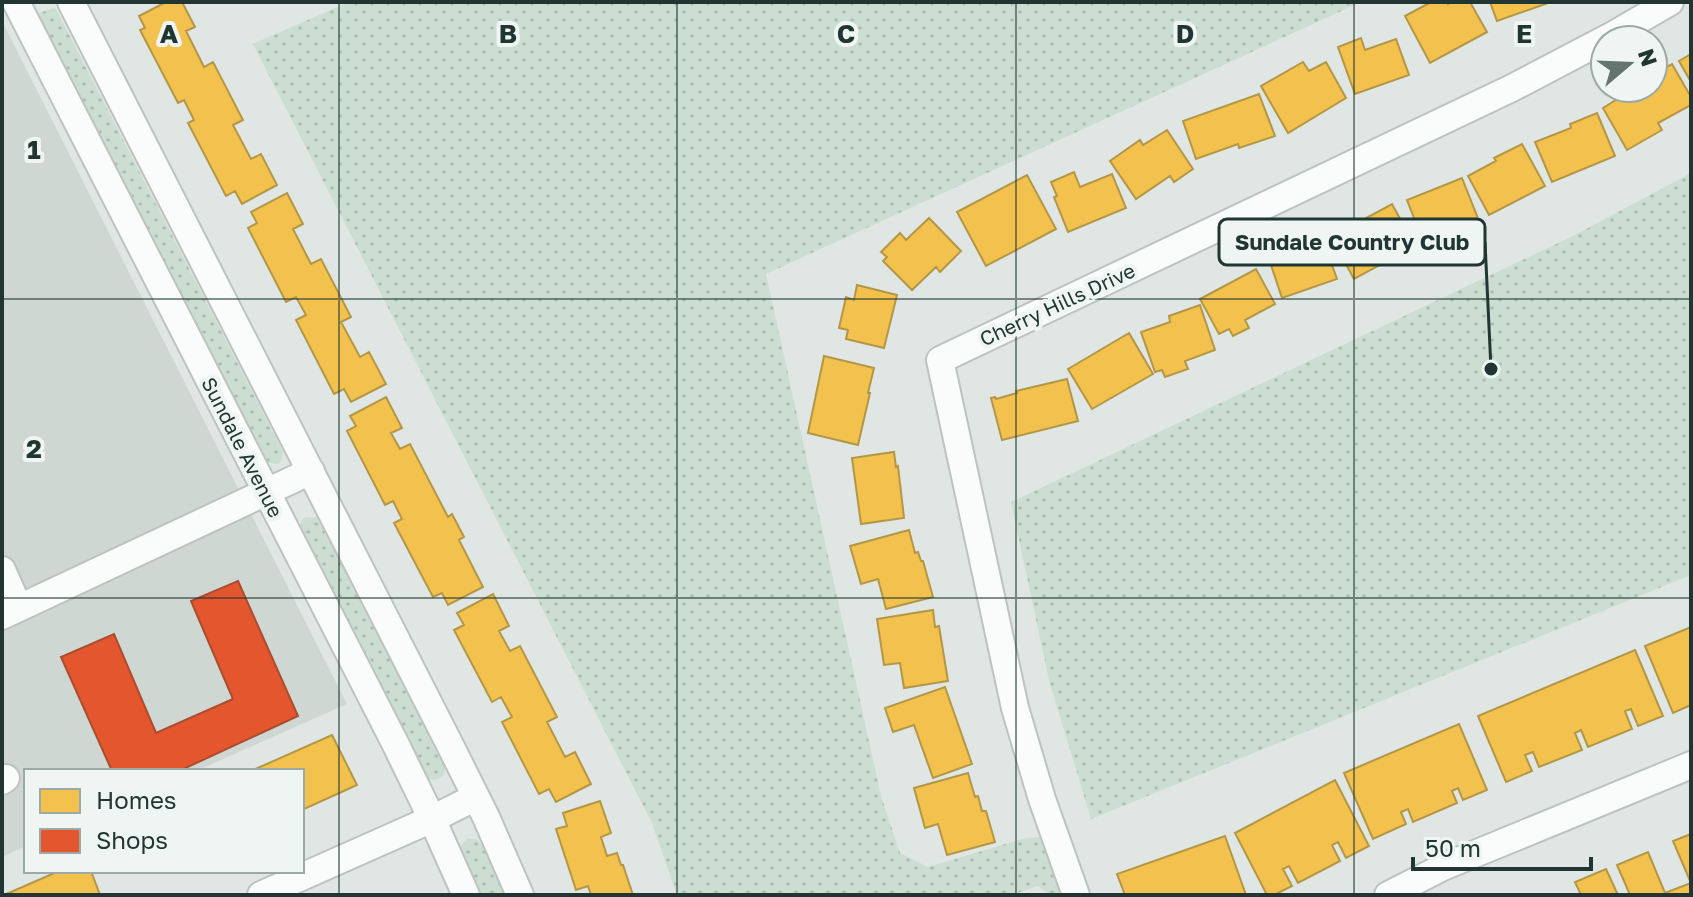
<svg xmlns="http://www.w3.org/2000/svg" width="1693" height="897" font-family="'Golos Text',sans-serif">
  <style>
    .built { fill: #cfd7d3 }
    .grass { fill: url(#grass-dots) }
    .homes { fill: #f2c14e; stroke: #b39746; stroke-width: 2 }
    .shops { fill: #e4572e; stroke: #aa4d2f; stroke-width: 2 }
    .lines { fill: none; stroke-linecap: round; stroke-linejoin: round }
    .minor-casing { stroke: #bdc3c0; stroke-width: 30 }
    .minor { stroke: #fafbfb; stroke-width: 26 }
    .grid { fill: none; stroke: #213632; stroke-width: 2; stroke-opacity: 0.55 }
    .labels { text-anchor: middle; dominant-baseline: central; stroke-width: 8; stroke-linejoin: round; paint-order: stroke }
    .street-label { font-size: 20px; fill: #213632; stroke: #eef5f2 }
    .grid-label { font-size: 26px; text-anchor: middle; font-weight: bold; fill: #213632; stroke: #eef5f2; stroke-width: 8; stroke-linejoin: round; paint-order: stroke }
    .leader { fill: none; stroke: #213632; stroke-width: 3 }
    .callout-dot { fill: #213632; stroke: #eef5f2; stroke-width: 3 }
    .callout { fill: #eef5f2; stroke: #213632; stroke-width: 3 }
    .callout-label { font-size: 22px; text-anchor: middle; font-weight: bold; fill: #213632 }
  </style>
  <defs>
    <pattern id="grass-dots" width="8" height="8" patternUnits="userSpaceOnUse" patternTransform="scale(2)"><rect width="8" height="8" fill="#cbded1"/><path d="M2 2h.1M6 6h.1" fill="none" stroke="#aebfb4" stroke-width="1.8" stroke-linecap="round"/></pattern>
  </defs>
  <rect width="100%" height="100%" fill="#e0e6e3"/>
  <path class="built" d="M2 21 347 704 196 771H26V846L2 857Z"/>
  <path class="grass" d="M349 2H1361L766 274 881 796 900 853 928 867 1022 839 1055 835 1076 895H1050L1038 886 1012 895H677L652 823 253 44Z
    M52 8 56 9 283 452 282 459 278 464 264 462 36 19 38 14Z
    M1691 173V575L1091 819 1049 680 1011 502 1573 236Z
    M317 517 382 641 445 768V773C439 780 435 781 426 778L299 531 303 518Z
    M468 838 477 840 483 846 504 895H481L461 850 462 844Z"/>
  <path class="homes" d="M166 2H182L195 27 186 31 204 67 213 62 243 120 233 125 251 159 261 154 277 185 242 204 235 191 226 196 188 123 194 120 184 100 178 103 140 30 145 28 139 16Z
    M1431 2H1447L1448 4 1451 2H1470L1487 32 1430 63 1405 16Z
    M1490 2H1551L1497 21Z
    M1361 38 1365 50 1396 39 1409 75 1355 94 1338 47Z
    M1691 54V82L1679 61Z
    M1303 62 1309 71 1326 62 1346 98 1288 133 1261 86Z
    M1672 64 1691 97V105L1658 123 1662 130 1627 150 1603 108 1635 88H1653V74Z
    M1259 94 1275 136 1239 148 1238 144 1196 159 1183 121Z
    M1597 113 1615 156 1552 182 1535 142 1571 128 1570 124Z
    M1167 130 1193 169 1174 182 1170 176 1136 199 1110 161 1140 140 1143 145Z
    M1522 144 1545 186 1489 215 1468 176 1496 161 1494 158Z
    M1074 172 1080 187 1112 174 1126 208 1068 232 1054 197 1057 196 1051 182Z
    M1027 175 1056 229 986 266 957 212Z
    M1462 178 1479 221 1424 244 1407 200Z
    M287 193 303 224 293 229 311 264 321 259 351 317 341 322 360 357 369 352 386 384 351 402 344 389 334 394 296 320 306 315 296 297 286 302 248 228 257 223 251 212Z
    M1392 204 1415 246 1354 279 1331 237Z
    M929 218 961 251 940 272 936 267 912 290 883 261 887 257 881 252 900 233 906 240Z
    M1324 243 1337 279 1282 298 1270 262Z
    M1256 269 1275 304 1245 320 1249 328 1233 336 1229 329 1219 334 1200 299Z
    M857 285 897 295 884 348 846 339 848 330 839 328 846 297 854 300Z
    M1200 305 1215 350 1185 361 1188 369 1165 377 1162 370 1155 372 1141 332 1170 322 1169 316Z
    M1129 333 1153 374 1092 409 1068 369Z
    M824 356 874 368 868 393H870L858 445 808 433Z
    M1067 379 1078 421 1002 440 991 398 995 397 996 399 1017 393 1016 391Z
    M386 397 402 428 391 433 400 449 410 444 448 517 452 514 464 537 459 540 483 587 448 605 442 593 433 597 394 523 402 519 393 501 385 505 347 431 356 426 350 416Z
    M894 452 896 467 898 466 904 518 861 524 852 458Z
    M909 530 915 553 918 552 921 561H923L933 597 886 609 878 579 861 584 850 546Z
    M493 594 509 626 499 631 510 651 520 646 557 717 547 722 565 757 575 752 591 784 556 802 549 789 539 794 502 722 512 717 501 697 492 702 454 630 464 625 457 613Z
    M933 610 935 627 939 626 948 681 904 688 900 663 884 665 877 619Z
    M1691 627V705L1673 713 1645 646Z
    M1635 650 1663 716 1638 726 1631 709 1625 711 1632 729 1588 747 1581 730 1575 733 1582 750 1539 767 1533 752 1525 755 1532 771 1506 782 1478 716Z
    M945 687 972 764 933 778 914 725 893 732 885 708Z
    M1459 724 1487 790 1463 800 1458 788 1452 791 1457 803 1413 822 1408 809 1401 812 1406 824 1373 839 1344 773Z
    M332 735 357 785 302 810V771H251Z
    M968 773 975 797 978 796 982 811H986L995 842 947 855 938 824 925 828 914 788Z
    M1335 780 1369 846 1346 858 1338 842 1332 845 1340 861 1298 883 1289 866 1283 869 1292 886 1274 895H1267L1235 833Z
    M600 801 611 833 601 837 607 856 617 853 621 865H623L633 895H591L588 886 576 890 556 829 567 826 563 813Z
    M1691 834V895H1630L1617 865 1648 852 1665 893 1691 883 1673 841Z
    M1225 836 1246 895H1125L1117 874Z
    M1606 869 1618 895H1581L1575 882Z
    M59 871H91L100 895H4Z"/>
  <path class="shops" d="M238 581 298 716 179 771H112L61 657 114 634 156 733 233 699 191 601Z"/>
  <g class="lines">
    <defs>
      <path id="minor" d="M16 2 395 743 432 819 466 895
        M71 2 448 741 486 817 520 895
        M2 570 19 608
        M2 616 311 471
        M2 781 6 778
        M261 895 432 819 476 797
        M1076 895 1042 799 1015 708 940 360 1512 88 1613 35 1670 2
        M1388 895 1443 867 1691 765"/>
    </defs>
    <use href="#minor" class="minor-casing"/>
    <use href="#minor" class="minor"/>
  </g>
  <path class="grid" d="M339 2V895M677 2V895M1016 2V895M1354 2V895M2 299H1691M2 598H1691"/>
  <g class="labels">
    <g class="street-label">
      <text transform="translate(1057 304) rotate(-25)">Cherry Hills Drive</text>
      <text transform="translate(243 447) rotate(63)">Sundale Avenue</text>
    </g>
  </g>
  <g class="grid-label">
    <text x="169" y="43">A</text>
    <text x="508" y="43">B</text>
    <text x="846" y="43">C</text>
    <text x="1185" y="43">D</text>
    <text x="1524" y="43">E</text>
    <text x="34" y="159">1</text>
    <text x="34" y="458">2</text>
  </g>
  <path class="leader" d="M1491 369L1485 242"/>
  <circle class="callout-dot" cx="1491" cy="369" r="8"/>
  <rect class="callout" x="1219" y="219" width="266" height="46" rx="8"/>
  <g class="callout-label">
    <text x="1352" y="250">Sundale Country Club</text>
  </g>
  <rect width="1693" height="897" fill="none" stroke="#213632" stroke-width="8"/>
  <rect x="24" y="769" width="280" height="104" fill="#eef5f2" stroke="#9ca9a5" stroke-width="2"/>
  <rect x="40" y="789" width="40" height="24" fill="#f2c14e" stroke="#9ca9a5" stroke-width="2"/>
  <text x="96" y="809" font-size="24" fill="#213632">Homes</text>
  <rect x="40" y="829" width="40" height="24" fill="#e4572e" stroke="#9ca9a5" stroke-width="2"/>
  <text x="96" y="849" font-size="24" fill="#213632">Shops</text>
  <g transform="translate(1629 64) rotate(71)"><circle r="38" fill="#eef5f2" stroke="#9ca9a5" stroke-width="2"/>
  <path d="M0-6L14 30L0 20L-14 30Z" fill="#647470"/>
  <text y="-12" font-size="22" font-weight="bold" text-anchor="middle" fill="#213632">N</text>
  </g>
  <path d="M1413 857v12h178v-12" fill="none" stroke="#213632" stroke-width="4"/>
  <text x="1425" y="857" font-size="24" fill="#213632" stroke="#eef5f2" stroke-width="6" paint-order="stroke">50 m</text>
</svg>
